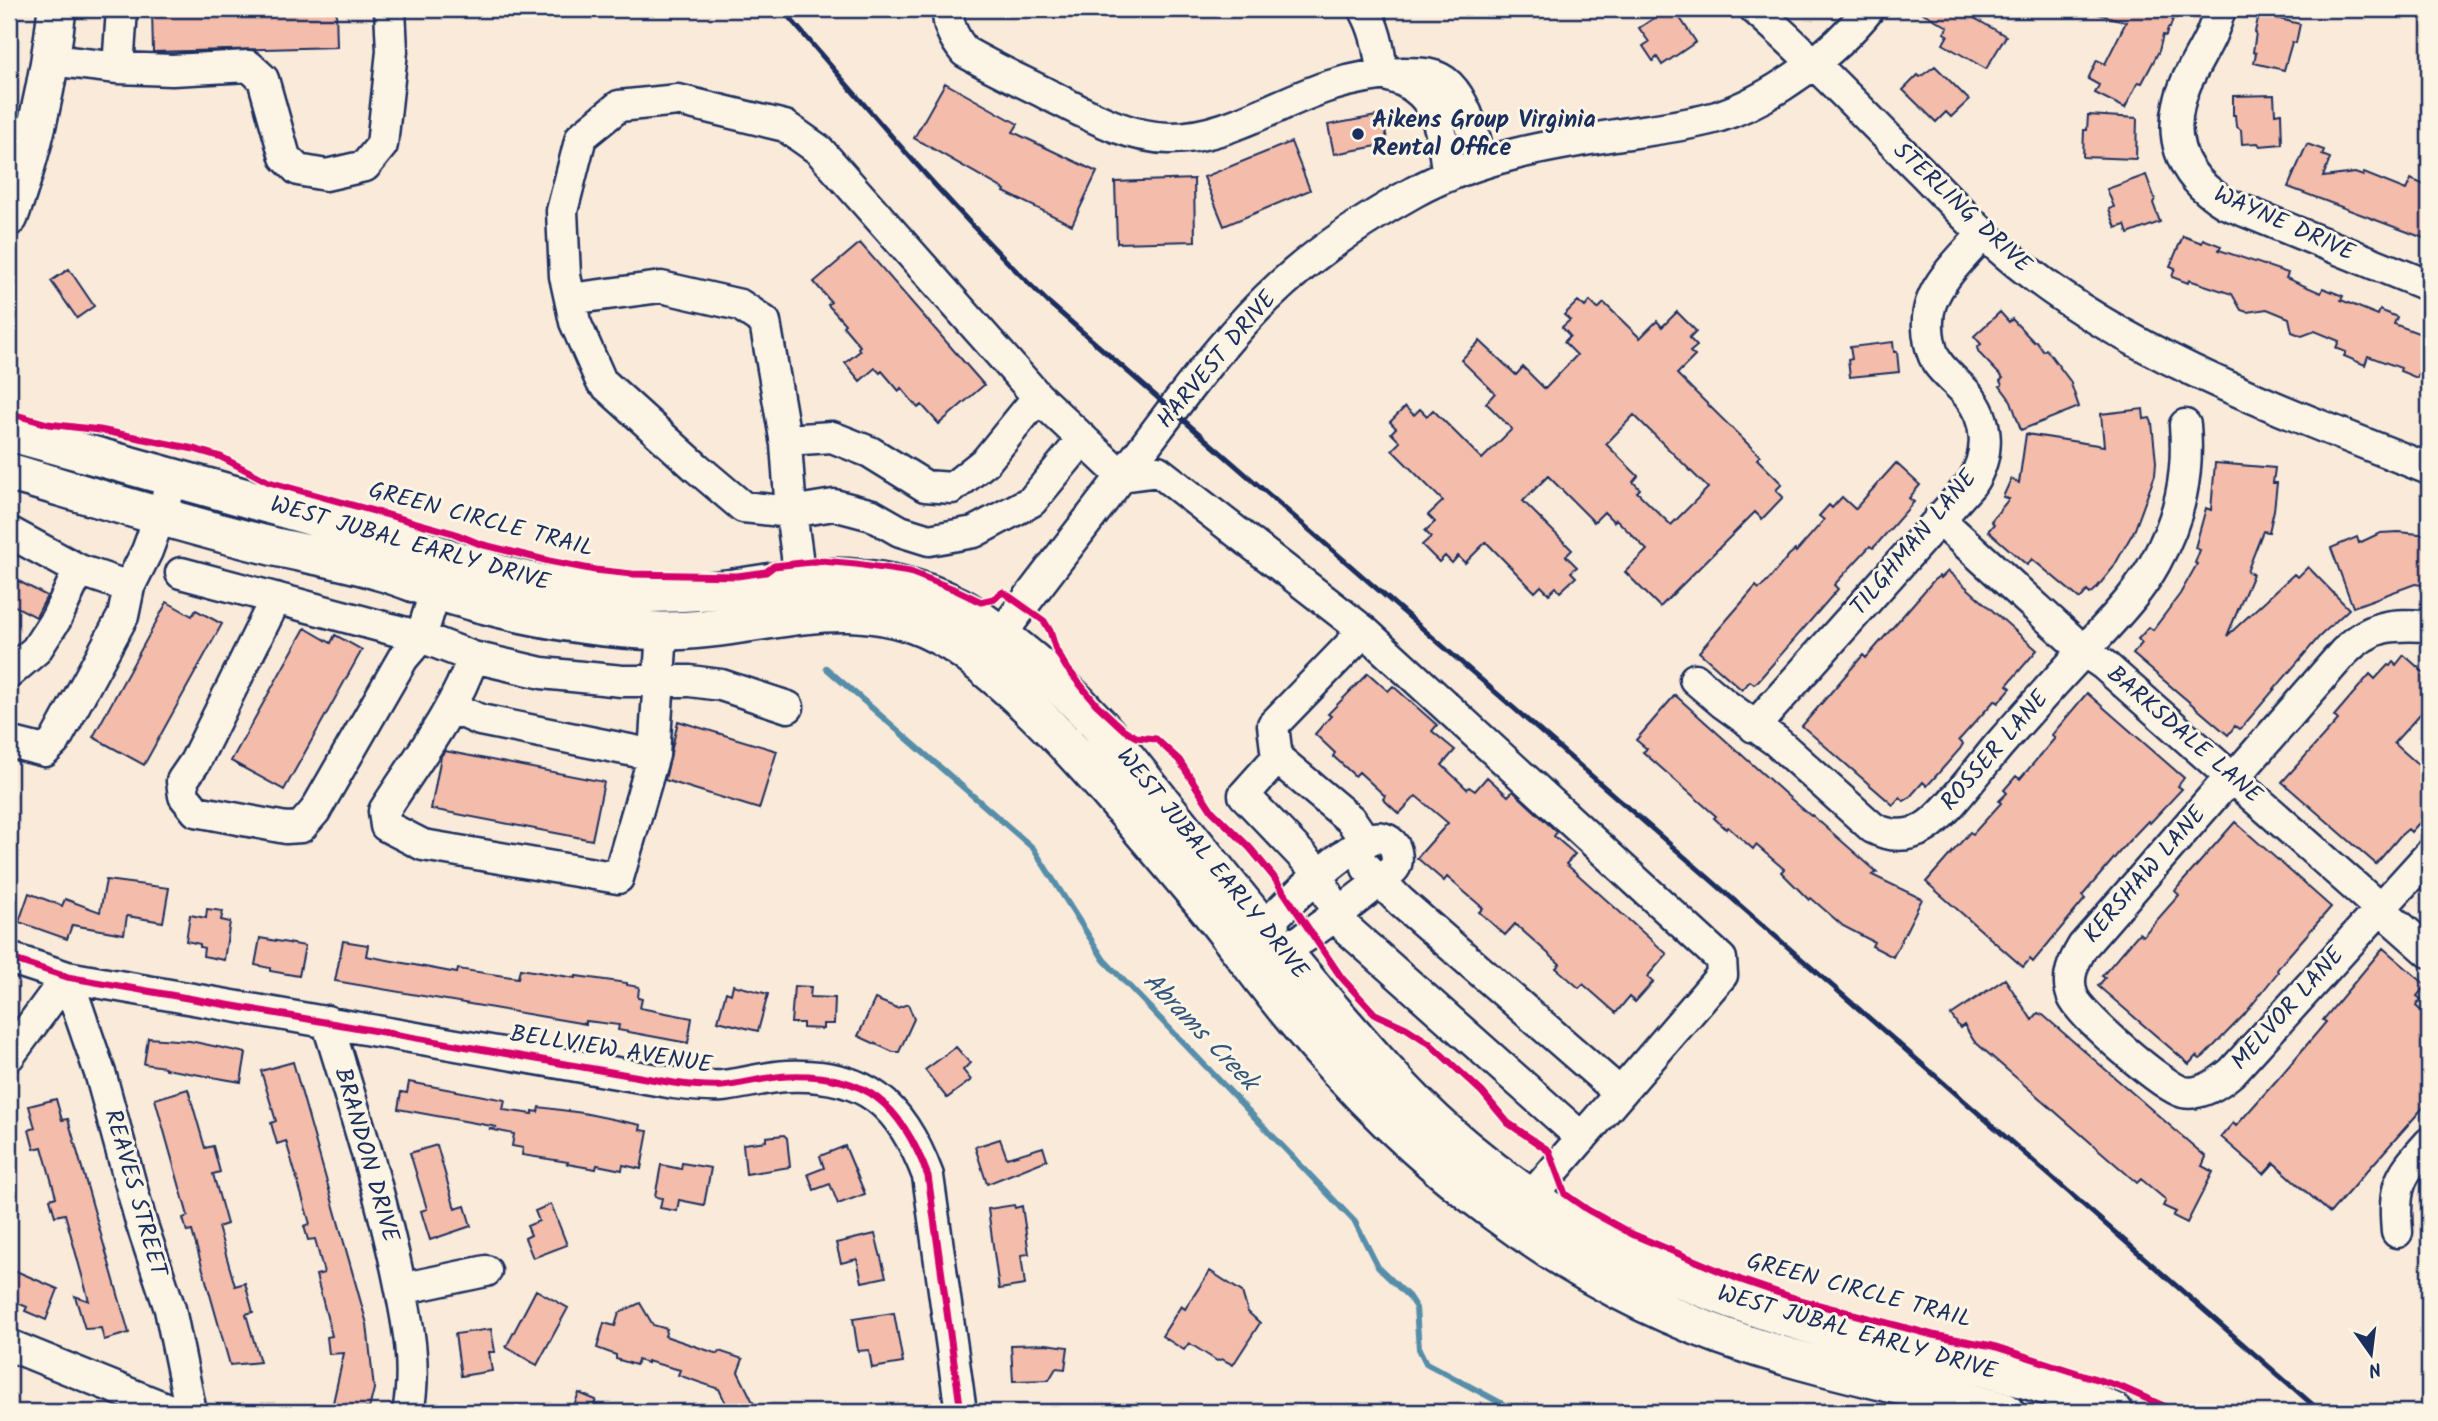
<svg xmlns="http://www.w3.org/2000/svg" width="2438" height="1421" font-family="Kalam,sans-serif">
  <style>
    .lines { fill: none; stroke-linecap: round; stroke-linejoin: round }
    .stream { stroke: #568eaa; stroke-width: 6 }
    .building { fill: #f4bcaa; stroke: #1b2f5e; stroke-width: 2; fill-rule: evenodd }
    .minor-casing { stroke: #1b2f5e; stroke-width: 35 }
    .major-casing { stroke: #1b2f5e; stroke-width: 42 }
    .minor { stroke: #fcf5e5; stroke-width: 30 }
    .major { stroke: #fcf5e5; stroke-width: 37 }
    .rail { stroke: #1b2f5e; stroke-width: 5 }
    .cycleway-casing { stroke: #fcf5e5; stroke-width: 11 }
    .cycleway { stroke: #d6006c; stroke-width: 7 }
    .poi-dot { fill: #1b2f5e; stroke: #fcf5e5; stroke-width: 2.5 }
    .labels { text-anchor: middle; dominant-baseline: central; stroke-width: 6; stroke-linejoin: round; paint-order: stroke }
    .poi-label { font-size: 24px; font-weight: bold; fill: #1b2f5e; stroke: #fcf5e5; text-anchor: start }
    .street-label { font-size: 24px; fill: #1b2f5e; stroke: #fcf5e5 }
    .water-label { font-size: 26px; font-style: italic; fill: #34567e; stroke: #fcf5e5 }
  </style>
  <rect width="100%" height="100%" fill="#faead9"/>
  <filter id="ink" filterUnits="userSpaceOnUse"><feTurbulence type="fractalNoise" baseFrequency=".0143" numOctaves="2"/><feDisplacementMap in="SourceGraphic" scale="14" xChannelSelector="R" yChannelSelector="G"/><feConvolveMatrix kernelMatrix="1 2 1 2 8 2 1 2 1" color-interpolation-filters="sRGB"/></filter>
  <g filter="url(#ink)">
    <g class="lines">
      <path class="stream" d="M826 668 1033 848 1104 960 1355 1222 1378 1267 1409 1297 1416 1308 1419 1349 1426 1363 1512 1409 1532 1412"/>
    </g>
    <path class="building" d="M152 9H336L337 47 153 52Z
      M1668 9H1674L1696 42 1662 65 1657 57 1653 61 1643 46 1649 42 1639 28Z
      M1916 9H1958L2006 36 1986 69 1943 44 1948 35 1944 33 1948 27Z
      M2096 9H2176L2170 28H2168L2166 36 2163 35 2159 51 2142 83 2138 82 2125 108 2095 93 2099 85 2088 79 2097 60 2105 64 2126 22 2095 13Z
      M2259 14 2300 24 2296 43 2292 42 2284 70 2254 63 2256 53 2253 52 2256 33 2255 32Z
      M1935 66 1969 100 1951 117 1946 112 1936 122 1903 90 1918 75 1920 77Z
      M945 83 1018 124 1013 132 1097 172 1072 225 1004 192 1005 190 914 138Z
      M2274 95 2275 114 2281 113 2282 144 2260 146 2258 143 2242 144 2241 130 2236 126 2235 115H2233V96Z
      M1382 115 1388 144 1334 154 1328 125Z
      M2088 115 2137 118 2136 159 2083 157 2084 130H2087Z
      M1291 142 1310 190 1224 226 1204 177Z
      M2307 144 2324 150 2322 155 2330 158 2323 177 2355 173 2363 176 2364 173 2406 190 2411 179 2429 187V240L2288 187Z
      M2146 175 2155 199 2153 203 2160 222 2128 234 2125 225 2116 228 2109 209 2114 207 2107 189Z
      M1194 179 1195 241 1117 243 1115 182Z
      M2183 236 2202 243 2203 239 2221 246 2219 250 2288 273 2286 278 2321 293 2323 288 2343 296 2341 300 2378 315 2380 310 2397 317 2394 324 2429 337V371L2421 367 2417 378 2400 371 2401 368 2368 356 2365 365 2344 356 2346 352 2336 348 2339 341 2315 331 2302 336 2292 332 2289 318 2267 309 2247 312 2241 310 2232 294 2189 280 2188 283 2172 277 2175 268 2170 266Z
      M860 243 984 385 939 424 922 405 918 408 901 388 899 391 882 371 880 373 875 368 860 381 845 363 860 351 858 348 860 346 843 326 845 324 828 305 831 302 814 282Z
      M69 269 94 306 77 318 51 281Z
      M1578 301 1585 307 1590 301 1598 309 1604 303 1640 338 1657 321 1662 327 1677 312 1696 331 1689 338 1697 346 1690 352 1695 356 1677 374 1760 456 1757 459 1782 484 1776 490 1783 497 1762 519 1755 512 1660 607 1625 572 1647 550 1616 519 1614 522 1604 512 1594 522 1548 476 1523 501 1572 550 1566 556 1577 567 1571 572 1576 577 1560 592 1556 587 1549 594 1541 586 1535 592 1486 542 1465 563 1458 556 1452 563 1445 556 1439 562 1422 545 1431 537 1425 531 1435 522 1428 515 1443 501 1392 450 1400 442 1391 433 1396 428 1390 422 1405 407 1414 415 1420 409 1427 416 1433 410 1482 459 1512 429 1486 403 1495 393 1461 360 1480 341 1516 375 1523 367 1545 389 1577 355 1564 342 1570 336 1562 327 1570 320 1564 315ZM1634 415 1708 488 1671 525 1637 492 1640 489 1633 482 1638 476 1606 444Z
      M2000 312 2009 322 2012 319 2034 342 2036 341 2043 351 2046 349 2070 381 2079 407 2021 430 2011 401 2000 386 2002 385 2000 381 2003 378 1979 353 1977 348 1981 344 1974 336Z
      M1893 342 1894 352H1897L1899 372 1850 377 1848 360 1852 359 1850 347Z
      M2143 409 2144 419 2150 418 2152 423 2156 462 2155 475 2135 529 2113 568 2095 590 2090 594 2087 591 2080 599 2032 559 2027 565 1988 531 1994 524 1991 521 2009 499 2003 497 2011 479 2019 483 2026 434 2104 446 2101 414Z
      M1896 463 1920 485 1909 498 1914 502 1877 544 1873 548 1870 546 1834 585 1838 589 1758 681 1754 684 1750 681 1742 690 1699 652 1756 586 1759 589 1766 583 1789 555 1795 550 1796 552 1824 520 1819 516 1829 505 1832 508 1842 497 1855 509Z
      M2215 463 2275 468 2273 483H2277L2274 510 2269 532 2263 531 2247 572 2253 574 2227 636 2294 574 2298 577 2308 567 2349 609 2319 637 2243 726 2239 729 2235 726 2228 735 2133 654 2142 643 2138 639 2149 627 2153 630 2180 594 2197 564 2195 563 2200 550 2195 548 2206 508 2211 510Z
      M2399 532 2429 535V586L2415 584 2353 607 2331 548 2357 537 2359 543 2380 533Z
      M1948 571 2037 650 2007 685 2011 688 1998 703 1995 700 1959 740 1963 744 1960 749 1927 786 1923 782 1909 798 1904 801 1900 797 1893 805 1802 726 1863 655 1866 658 1934 580 1939 576 1941 578Z
      M9 576 47 596 36 617 9 603Z
      M167 602 192 616 196 610 222 624 144 765 93 737Z
      M305 628 331 643 335 635 362 650 284 790 231 761Z
      M2404 655 2429 677V718L2422 712 2394 743 2429 774V812L2411 832 2408 829 2400 836 2376 864 2282 782 2338 720 2334 716 2370 674 2375 679 2388 665 2390 666 2393 662 2396 665Z
      M1368 673 1388 691 1393 686 1437 725 1432 731 1455 750 1442 765 1467 789 1469 787 1475 791 1487 777 1508 796 1513 791 1557 832 1554 836 1575 854 1566 864 1667 954 1647 977 1653 982 1635 1002 1629 997 1616 1013 1583 984 1579 988 1556 968 1560 964 1515 924 1505 935 1479 912 1483 908 1447 877 1444 881 1417 858 1448 823 1416 796 1399 814 1383 799 1385 796 1359 772 1355 776 1333 756 1335 753 1315 734 1331 716 1328 714Z
      M2087 693 2184 778 2178 786 2182 789 2150 823 2148 821 2127 843 2082 896 2085 899 2033 962 2030 959 2023 967 1926 882 1970 832 1973 834 2001 803 1999 801 2007 793 2004 790 2016 776 2020 779 2055 738 2052 735 2055 731Z
      M1675 695 1791 799 1811 816 1812 815 1877 872 1872 875 1922 899 1893 957 1872 946 1874 942 1843 926 1811 898 1809 900 1781 872 1784 869 1756 845 1753 849 1728 827 1726 829 1714 818 1716 816 1643 752 1647 749 1636 740Z
      M678 721 777 751 759 809 665 780Z
      M445 751 604 782 592 840 431 809 441 756Z
      M2235 822 2331 907 2283 962 2277 970 2278 972 2244 1015 2204 1056 2200 1059 2196 1056 2189 1064 2098 986 2105 978 2102 976 2139 933 2143 936 2179 895 2175 891 2178 887Z
      M106 880 169 888 163 922 127 916 124 934 72 925 67 939 19 922 29 893 62 906 65 899 100 912Z
      M207 909 223 911 221 920 230 922 224 960 203 956 204 948 200 947V944L186 941 190 915 206 918Z
      M260 938 305 946 299 976 270 971V968L255 965Z
      M343 941 368 945 366 956 457 973 458 969 518 978 520 969 576 978V976L627 983V985L639 987 638 998 642 999 640 1008 692 1018 688 1043 618 1030 619 1025 586 1021V1024L335 981Z
      M2383 948 2426 985 2417 996 2421 999 2416 1006 2429 1018V1101L2330 1213 2274 1163 2264 1174 2221 1137 2233 1123 2236 1126 2283 1073 2326 1022 2323 1020Z
      M2005 979 2032 1020 2038 1013 2043 1015 2206 1157 2202 1166 2213 1172 2187 1223 2173 1216 2176 1212 2163 1206 2166 1200 2141 1179 2137 1183 1974 1041 1964 1025 1960 1028 1951 1015Z
      M733 985 768 994 758 1031 718 1021 726 992 731 994Z
      M794 986 811 987 810 997 835 998 834 1024H823V1029L803 1028V1023H791Z
      M875 999 897 1008 908 1004 914 1019 899 1052H893L858 1036Z
      M148 1038 190 1041 246 1053 241 1082 165 1069V1067L144 1064Z
      M956 1047 970 1063 963 1070 971 1080 947 1098 925 1070Z
      M293 1062 367 1324 374 1389 369 1409 366 1408 365 1412H331L344 1353 329 1354 327 1337 332 1336 316 1275 324 1273 315 1239 308 1240 304 1226 310 1224 286 1141 277 1144 271 1123 276 1121 261 1071Z
      M409 1082 505 1100 503 1110 533 1114V1111L538 1112 539 1107 583 1113 641 1125 640 1130 648 1131 641 1169 623 1165 622 1170 597 1165 596 1169 567 1164 568 1162 522 1155 523 1148 512 1146 514 1134 489 1129 497 1127 398 1109 401 1092 407 1093Z
      M188 1089 205 1148 213 1146 220 1172 213 1174 227 1224 218 1227 235 1286 245 1283 253 1312 246 1314 260 1362 230 1365 192 1231 187 1232 183 1218 188 1216 155 1099Z
      M56 1099 62 1120 68 1119 129 1333 104 1340 101 1328 85 1329 75 1296 89 1301 65 1214 55 1216 50 1199 56 1197 42 1147 34 1149 29 1130 35 1128 29 1106Z
      M784 1135 787 1138 790 1167 746 1174 743 1144 766 1141V1137Z
      M1000 1139 1007 1158 1043 1147 1047 1160 987 1184 975 1147Z
      M437 1145 455 1209 465 1206 471 1226 430 1240 421 1211 427 1209 410 1153Z
      M845 1146 865 1194 838 1204 830 1184 814 1190 808 1174 824 1168 820 1156Z
      M682 1163 711 1168 704 1205 679 1200 677 1211 660 1208 662 1198 655 1197 661 1165 681 1169Z
      M551 1204 567 1245 533 1258 525 1238 531 1235 527 1226 539 1221 535 1211Z
      M1014 1205 1015 1208 1022 1206 1029 1254 1021 1255 1025 1285 999 1289 988 1209Z
      M875 1234 886 1277 862 1282 857 1259 841 1263 836 1243Z
      M16 1271 58 1289 46 1320 25 1311 27 1307 9 1299V1289Z
      M1210 1271 1242 1292 1248 1312 1260 1323 1233 1365 1222 1359 1217 1361 1189 1343 1184 1350 1162 1336 1181 1306 1185 1309Z
      M536 1290 568 1308 537 1365 506 1347Z
      M640 1303 653 1325 667 1329 665 1336 718 1354 719 1351 743 1359 738 1372 758 1412H730L719 1389 678 1375 680 1370 647 1361V1363L638 1360 636 1365 616 1359V1355L597 1348 604 1323 615 1326 619 1313Z
      M894 1313 903 1363 872 1368 869 1350 858 1351 853 1319Z
      M491 1329 495 1352H489L492 1371 461 1376 455 1334Z
      M1046 1344 1068 1347 1065 1369 1056 1368 1049 1380 1013 1381 1011 1345Z
      M579 1393 596 1400 591 1412H571Z"/>
    <g class="lines">
      <defs>
        <path id="minor" d="M948 9C947 26 954 39 965 52 991 67 1019 80 1045 93 1085 113 1124 137 1169 138 1224 139 1275 104 1326 87 1351 79 1377 74 1404 73 1420 73 1437 73 1449 85 1468 104 1474 138 1482 163
          M1364 9C1376 29 1380 51 1382 74
          M1755 9C1813 60 1867 117 1922 172 1955 206 1988 241 2026 270 2143 362 2293 414 2429 469
          M2220 9C2213 38 2198 57 2186 83 2165 133 2179 175 2225 203L2429 286
          M51 60 118 68 122 9
          M118 68 172 70 249 66 263 79 285 157 298 170 326 175 365 166 382 145 392 51 390 9
          M1389 76C1440 90 1441 130 1448 176
          M570 299 661 287 740 305 765 322 786 444 791 512 834 505 872 515 900 531 929 540 974 532 1032 501 1083 439
          M785 440 832 437 870 452 925 486 952 488 986 461 1038 397
          M1939 519 2084 651 2104 665 2429 952
          M9 532 79 570 129 587
          M442 570 421 637 473 657C454 713 415 762 384 811L386 826 423 845 618 878 654 755 662 631
          M181 573 421 637 403 658 315 811 301 827 286 828 196 811 184 796 182 781 195 762 276 598
          M800 578 791 512 743 507 697 468 601 381 575 322 565 276 562 211 581 137 619 106 678 100 785 126 819 150 1038 397 1122 476 1158 471 1364 631 1721 959 1722 975 1530 1198 1518 1216
          M2429 626C2392 624 2372 624 2344 652L2234 778 2219 790 2083 946C2074 961 2065 978 2073 997 2081 1016 2163 1087 2183 1092 2201 1096 2219 1083 2232 1072L2429 855
          M987 653C1031 594 1077 535 1122 476 1173 410 1221 339 1283 283 1323 247 1367 218 1414 192 1478 157 1550 145 1622 134 1654 129 1686 126 1717 117 1773 99 1833 54 1869 9
          M473 657 542 673 622 681H690L721 685 788 707
          M9 673 36 650 56 619 79 570
          M1695 679 1723 703 1776 741 1873 828C1890 837 1908 837 1924 828 1945 816 1981 766 1999 745 2027 713 2055 681 2085 650 2110 622 2137 596 2155 563 2180 518 2189 475 2185 425
          M451 707 480 720 654 755
          M1754 727 1971 484C1990 455 1990 421 1967 394 1958 383 1945 374 1937 362 1928 347 1925 320 1931 303 1940 277 1965 255 1983 234
          M9 742 45 751 55 741 123 616 129 587 147 551 174 478
          M1277 758 1273 725 1364 631
          M1366 842 1351 820 1277 758 1244 795 1312 866 1347 929 1582 1138
          M1367 868 1401 902 1620 1093
          M1262 950C1280 936 1280 946 1297 942 1304 940 1393 873 1395 867 1398 861 1397 852 1394 846 1389 838 1379 836 1371 839 1343 850 1296 895 1274 917L1273 942
          M9 958 67 977 674 1083C690 1085 706 1087 722 1086 744 1084 765 1077 787 1076 866 1073 901 1104 928 1176L961 1412
          M67 977 101 1076 141 1222 170 1309 191 1412
          M327 1021C353 1107 381 1192 399 1280 408 1324 417 1367 408 1412
          M9 1056 67 977
          M2397 1232C2393 1186 2399 1176 2429 1143
          M401 1289 486 1271
          M9 1345 175 1412"/>
        <path id="major" d="M9 217C34 150 49 80 57 9
          M9 432C130 466 252 499 373 534 435 552 497 578 561 587 609 594 659 595 707 591 740 589 772 581 804 578 857 574 910 582 958 606 976 615 993 629 1008 641 1040 666 1071 694 1098 724 1122 751 1144 781 1167 809 1223 879 1279 949 1338 1017 1378 1063 1417 1109 1465 1148 1573 1239 1698 1295 1833 1331 1927 1357 2026 1371 2114 1412
          M9 472C91 496 172 521 255 542 296 553 339 558 379 571 398 576 416 584 434 590 506 613 586 629 662 631 758 632 845 587 936 634 961 646 981 664 1002 682 1043 718 1079 757 1115 799 1145 834 1175 869 1205 905 1234 941 1261 979 1291 1015 1411 1162 1565 1285 1746 1344 1831 1372 1919 1388 2005 1412"/>
      </defs>
      <use href="#minor" class="minor-casing"/>
      <use href="#major" class="major-casing"/>
      <use href="#minor" class="minor"/>
      <use href="#major" class="major"/>
      <path class="rail" d="M782 9C868 109 953 211 1048 302L2321 1412"/>
      <defs>
        <path id="cycleway" d="M9 413 48 424 100 430 194 449 221 457 269 482 453 533 480 544 549 561 595 570 632 574 737 576 766 572 774 566 821 561 856 564 910 572 956 590 981 602 993 599 1003 592 1044 621 1050 631 1056 650 1066 667 1096 704 1124 730 1136 737 1156 739 1179 760 1212 811 1250 848 1273 876 1341 977 1375 1014 1406 1028 1429 1043 1482 1092 1508 1123 1549 1151 1565 1194 1588 1210 1632 1234 1741 1280 1800 1300 1933 1335 1993 1346 2121 1387 2177 1412
          M9 958 67 977 674 1083C690 1085 706 1087 722 1086 744 1084 765 1077 787 1076 866 1073 901 1104 928 1176L961 1412"/>
      </defs>
      <use href="#cycleway" class="cycleway-casing"/>
      <use href="#cycleway" class="cycleway"/>
    </g>
  </g>
  <circle class="poi-dot" cx="1358" cy="134" r="7"/>
  <g class="labels">
    <g class="poi-label">
      <text x="1372" y="120">Aikens Group Virginia<tspan x="1372" dy="28">Rental Office</tspan></text>
    </g>
    <g class="street-label">
      <text transform="translate(1962 208) rotate(43)">STERLING DRIVE</text>
      <text transform="translate(2284 224) rotate(24)">WAYNE DRIVE</text>
      <text transform="translate(1217 360) rotate(-50)">HARVEST DRIVE</text>
      <text transform="translate(481 520) rotate(15)">GREEN CIRCLE TRAIL</text>
      <text transform="translate(1914 543) rotate(-50)">TILGHMAN LANE</text>
      <text transform="translate(410 544) rotate(16)">WEST JUBAL EARLY DRIVE</text>
      <text transform="translate(2184 735) rotate(41)">BARKSDALE LANE</text>
      <text transform="translate(1995 751) rotate(-49)">ROSSER LANE</text>
      <text transform="translate(1212 864) rotate(51)">WEST JUBAL EARLY DRIVE</text>
      <text transform="translate(2145 875) rotate(-49)">KERSHAW LANE</text>
      <text transform="translate(2288 1009) rotate(-48)">MELVOR LANE</text>
      <text transform="translate(611 1050) rotate(9)">BELLVIEW AVENUE</text>
      <text transform="translate(366 1155) rotate(74)">BRANDON DRIVE</text>
      <text transform="translate(135 1193) rotate(74)">REAVES STREET</text>
      <text transform="translate(1859 1291) rotate(15)">GREEN CIRCLE TRAIL</text>
      <text transform="translate(1857 1333) rotate(16)">WEST JUBAL EARLY DRIVE</text>
    </g>
    <g class="water-label">
      <text transform="translate(1200 1032) rotate(46)">Abrams Creek</text>
    </g>
  </g>
  <rect width="2438" height="1421" fill="none" stroke="#fcf5e5" stroke-width="35"/>
  <rect x="18" y="18" width="2403" height="1386" fill="none" stroke="#1b2f5e" stroke-width="2.5" filter="url(#ink)"/>
  <g transform="translate(2371 1354) rotate(166)" stroke="#fcf5e5" stroke-width="5" paint-order="stroke">
  <path d="M0-5L12 26L0 18L-12 26Z" fill="#1b2f5e"/>
  <text y="-10" font-size="19" font-weight="bold" text-anchor="middle" fill="#1b2f5e">N</text>
  </g>
</svg>
